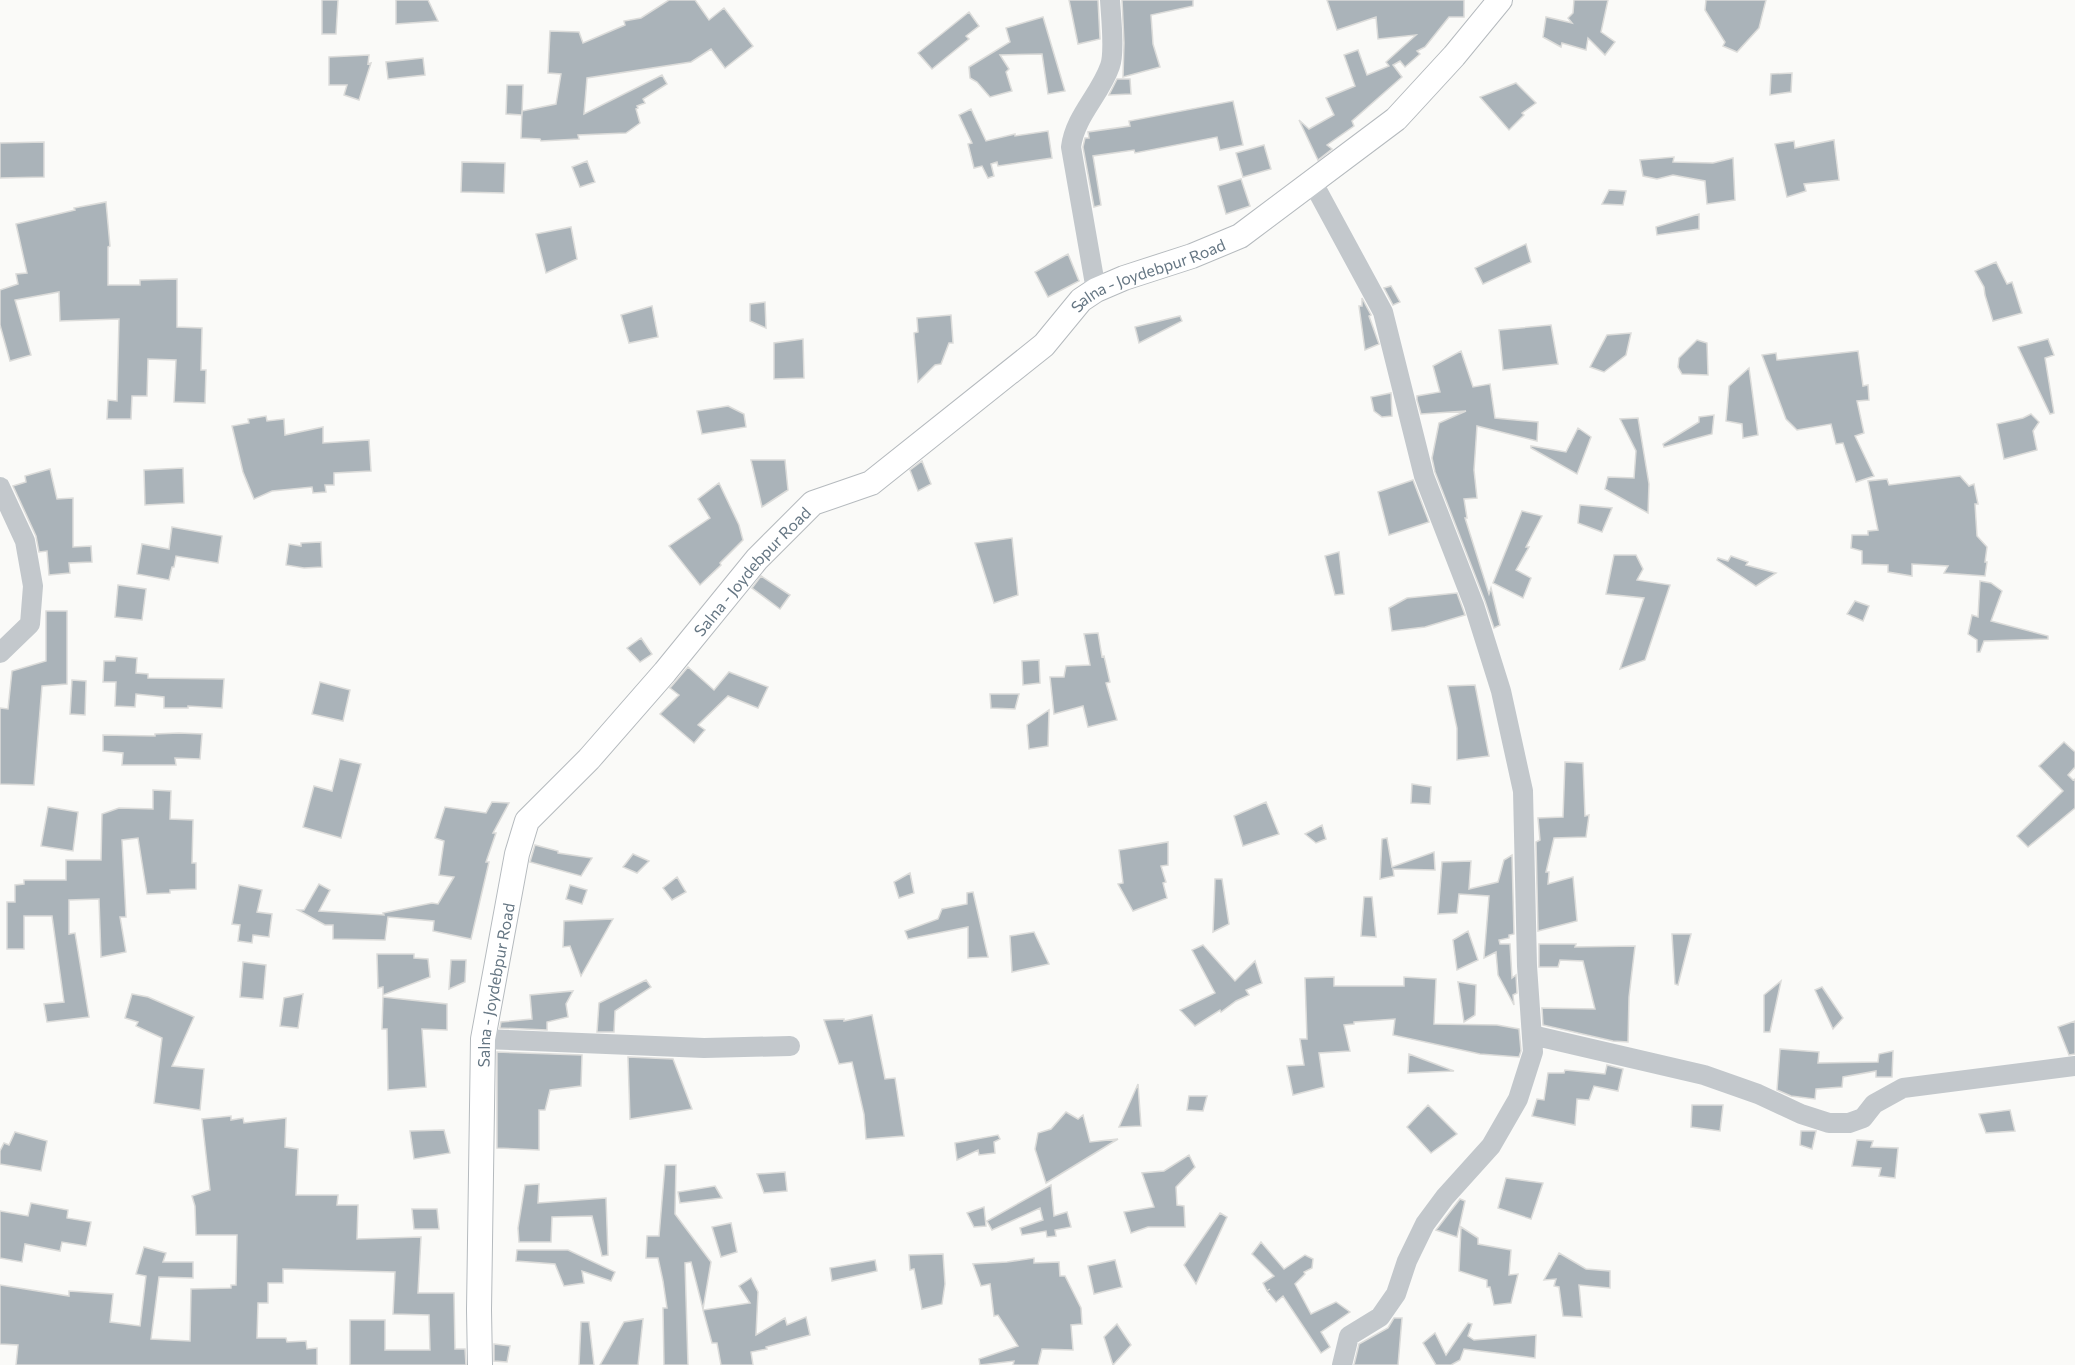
<svg xmlns="http://www.w3.org/2000/svg" width="2075" height="1365" font-family="Commissioner,sans-serif">
  <style>
    .building { fill: #aab3b9; stroke: #dcdcda; stroke-width: 1.5 }
    .lines { fill: none; stroke-linecap: round; stroke-linejoin: round }
    .major-casing { stroke: #b5babe; stroke-width: 26 }
    .minor { stroke: #c3c8cc; stroke-width: 20 }
    .major { stroke: #fff; stroke-width: 24 }
    .labels { text-anchor: middle; dominant-baseline: central; stroke-width: 6; stroke-linejoin: round; paint-order: stroke }
    .street-label { font-size: 16px; fill: #657683; stroke: #fff }
  </style>
  <rect width="100%" height="100%" fill="#fafaf8"/>
  <path class="building" d="M322 0H338L336 34H322Z
    M396 0H428L438 21 396 24Z
    M669 0H695L709 20 724 8 753 46 725 68 711 49 691 62 587 78 584 114 662 75 667 84 643 99 645 103 637 106 638 108 636 109 640 123 626 133 578 135 579 139 541 141 540 139 521 138 522 111 556 104 561 74 548 73 550 31 579 32 583 43 625 25 624 21 641 18Z
    M1069 0H1098L1100 39 1078 44Z
    M1122 0H1193V6L1151 15 1153 44 1160 67 1123 77 1124 43Z
    M1327 0H1464V17H1449L1425 47 1417 51 1420 54 1405 67 1400 61 1393 65 1402 77 1352 121 1354 126 1327 145 1332 149 1318 160 1299 120 1309 129 1334 115 1326 98 1355 86 1344 55 1358 50 1367 75 1389 66 1386 62 1416 35 1378 39 1376 17 1337 30Z
    M1574 0H1608L1601 32 1615 42 1605 55 1588 38 1586 50 1562 43 1561 47 1543 37 1546 17 1572 23 1568 18 1573 13Z
    M1706 0H1766L1759 28 1737 52 1723 46 1725 42 1705 10Z
    M969 12 979 26 966 36 969 39 932 69 918 53Z
    M1043 17 1065 91 1048 94 1042 54 1000 55 1009 69 1006 72 1012 91 990 97 977 82 970 78 969 67 1010 42 1006 28Z
    M369 55 368 64 371 63 359 100 344 95 347 85H329V57Z
    M423 58 425 75 388 79 386 62Z
    M1792 73 1791 92 1770 95 1771 74Z
    M1117 79H1130L1131 94 1109 95Z
    M1516 83 1536 103 1522 113 1524 115 1509 130 1480 97Z
    M507 85H523L522 115 506 114Z
    M1233 101 1243 145 1220 150 1217 137 1135 153 1134 150 1093 156 1101 205 1094 207 1083 147 1085 138H1089L1088 132 1130 126 1129 121Z
    M971 109 986 141 1015 134V136L1048 131 1052 158 998 166 997 162 991 164 994 176 988 178 982 166 974 168 968 144 972 143 959 115Z
    M1834 140 1839 180 1804 184 1806 191 1787 197 1775 144 1794 141 1795 148Z
    M44 142V177L0 178V143Z
    M1264 145 1271 169 1243 177 1236 153Z
    M1674 157 1673 162 1713 163 1733 158 1735 200 1707 204 1705 181 1673 175 1657 179 1643 176 1640 160Z
    M587 161 595 182 580 187 572 167Z
    M462 162 505 163 504 193 461 192Z
    M1241 179 1250 206 1226 214 1218 186Z
    M1609 190 1626 191 1623 205 1602 204Z
    M106 202 110 246 108 247V285H140V280L177 279V327L202 328 201 370H206L205 403 174 402 176 360 148 359 147 396H132L131 419H107L108 400 117 401 119 319 60 321 59 292 15 300 31 355 10 361 0 325V290L18 284 16 274 27 273 16 224 75 210 74 208Z
    M1699 214V229L1657 235 1656 227Z
    M571 227 577 259 546 273 536 234Z
    M1526 244 1531 262 1483 284 1475 268Z
    M1068 254 1079 281 1048 297 1035 272Z
    M1996 262 2007 284 2012 282 2022 313 1993 321 1985 295 1984 287 1975 271Z
    M1391 286 1400 302 1393 305 1384 288Z
    M1362 298 1371 315 1369 316 1379 344 1365 350 1359 306H1362Z
    M765 302 766 328 750 321V304Z
    M652 306 658 337 629 343 621 315Z
    M951 315 953 343H949L941 364 935 365 918 382 914 333 918 332 917 318Z
    M1180 316 1182 321 1139 343 1135 327Z
    M1551 325 1558 364 1503 370 1499 330Z
    M1631 333 1626 355 1604 372 1590 367 1607 335Z
    M803 339 804 378 774 379V343Z
    M2048 339 2054 355 2045 358 2054 413 2050 414 2018 347Z
    M1697 340 1707 343 1708 375 1682 374 1678 367 1679 358Z
    M1461 351 1473 387 1490 384 1495 418 1538 422 1537 441 1477 426 1474 470 1477 498 1464 499 1467 518H1465L1489 594 1491 588 1500 625 1494 628 1485 601 1435 472 1432 458 1439 423 1466 411 1421 414 1417 400V396L1440 392 1433 366Z
    M1858 351 1863 386 1868 385 1869 400 1857 401 1864 433 1855 436 1874 476 1856 482 1843 443 1836 444 1831 424 1797 430 1786 419 1762 355 1776 353 1777 360Z
    M1749 368 1758 435 1743 438 1742 424 1726 421 1729 386Z
    M1391 393 1392 416 1382 417 1374 411 1371 397Z
    M728 406 744 414 746 427 702 434 697 411Z
    M2031 414 2039 422 2033 431 2037 450 2004 459 1997 424 2023 418Z
    M1714 415 1712 434 1664 447 1663 444 1699 422V417Z
    M266 416 267 421 284 419 285 435 323 427V443L369 440 371 471 334 473V485H325L326 492 313 493 312 487 272 491 254 499 243 472 232 426 249 423 248 419Z
    M1638 418 1649 484 1648 513 1605 489 1608 477 1634 478 1636 451 1620 419Z
    M1578 428 1591 437 1577 474 1531 448V446L1566 452Z
    M751 460H785L788 490 762 507Z
    M922 461 931 484 918 491 910 470Z
    M183 468 184 503 145 505 144 470Z
    M50 469 57 499 73 498V547L91 546 92 562 69 563 70 573 49 575 47 551 39 552 36 536 13 486 26 482 25 476Z
    M1960 476 1969 486 1974 484 1978 504H1975L1977 536 1987 547 1985 562H1987L1985 576 1944 573 1948 566 1912 564V576L1888 572V565L1862 564V551L1851 548 1852 535H1868V531L1878 530 1868 481 1887 479 1889 485Z
    M1413 480 1429 522 1389 535 1378 492Z
    M719 483 739 525 743 540 720 563 721 565 700 585 669 546 710 518 698 499Z
    M1580 505 1612 508 1602 532 1578 523Z
    M1522 511 1542 516 1526 547H1529L1516 570 1531 578 1523 598 1493 583Z
    M172 527 222 536 218 563 176 556 174 567H172L169 580 137 574 142 544 169 549Z
    M1012 538 1018 595 994 603 975 543Z
    M321 542 322 567 304 568 286 565 289 544 301 546V543Z
    M1339 552 1344 594 1335 595 1325 556Z
    M1614 555H1636L1643 569 1637 580 1670 585 1645 660 1620 669 1644 598 1606 594Z
    M1731 556 1748 562 1746 565 1776 573 1756 586 1717 560 1718 558 1728 561Z
    M761 576 790 595 780 609 752 588Z
    M1980 581 1991 583 2002 591 1991 621 2048 636V639L1984 641 1980 652H1977V640L1968 634 1972 615 1978 617Z
    M118 585 146 589 142 620 115 617Z
    M1457 593 1465 615 1425 627 1392 631 1389 608 1407 598Z
    M1855 601 1869 606 1863 621 1847 614Z
    M46 611H67V684L42 686 34 785 0 784V708L8 709 12 671 46 661Z
    M1098 633 1102 657 1104 656 1110 682 1106 683 1117 720 1088 727 1083 706 1054 714 1050 677H1064L1066 666 1090 665 1084 634Z
    M641 638 652 654 640 662 627 648Z
    M116 656 137 658 136 673 148 674V678L224 679 222 708 188 706V708H164V697L136 694 135 707 115 706 116 682H103L104 661H115Z
    M1039 660 1040 683 1023 685 1022 661Z
    M688 667 714 690 729 672 768 687 758 708 728 696 698 725 705 730 694 743 660 714 679 695 670 688Z
    M72 680 86 681 85 715 70 714Z
    M320 682 350 690 343 721 312 714Z
    M1475 685 1489 756 1457 760V728L1448 686Z
    M990 694H1019L1015 709 991 708Z
    M1049 710 1048 746 1029 749 1027 725Z
    M179 733 202 734 200 759 175 758 176 765H122L123 753 103 751V735L155 736V734Z
    M2064 742 2075 752V767L2068 775 2073 780 2075 779V808L2028 847 2017 836 2063 791 2039 766Z
    M340 759 361 764 341 838 303 827 314 786 332 791Z
    M1565 762 1583 763 1585 816 1589 815 1586 837 1554 838 1546 872H1549L1548 884 1573 877 1577 921 1538 931 1536 842 1540 840 1538 818 1563 817Z
    M1412 784 1431 787 1430 804 1411 803Z
    M153 790 171 791 170 819 193 820 192 863H196V889L170 890V893L147 894 138 838 122 840 126 917H120L126 952 101 957 99 899 69 900V934L75 933 89 1017 47 1022 44 1004 64 1002 52 916H24V949H7V902H15V885L24 884V880H66V860H101L102 814 119 808 153 809Z
    M492 802 509 803 493 833H496L486 862H489L471 939 433 931 434 921 388 917 385 940 333 939V925H325L298 910H304L319 884 330 890 319 911 384 915 383 913 432 903 438 904 454 877 439 875 444 841 435 838 445 807 486 813Z
    M1266 802 1279 834 1243 846 1234 816Z
    M48 807 78 812 73 851 41 846Z
    M1322 825 1326 839 1316 843 1305 834Z
    M1387 838 1392 867 1434 852 1435 870 1393 869 1394 876 1380 879 1382 839Z
    M1168 842V865L1161 866 1166 882 1163 883 1167 898 1133 911 1118 884 1123 883 1119 850Z
    M535 845 558 851V853L592 858 581 876 530 862Z
    M633 854 649 861 637 873 623 867Z
    M1512 855 1514 934 1509 935V938L1499 940 1500 944H1510L1512 978 1516 975 1517 993 1513 995 1514 1005 1498 975 1496 952 1484 958 1489 896 1459 894 1457 913 1438 914 1442 862 1471 861 1469 889 1498 882 1504 860Z
    M910 873 914 893 899 898 894 882Z
    M677 877 686 892 672 900 663 888Z
    M1215 879H1222L1229 924 1213 932Z
    M239 885 262 890 257 912 272 914 269 937 253 935 252 943 238 941 240 925 232 924Z
    M570 885 587 890 582 904 566 899Z
    M973 892 988 957 968 958V927L908 939 905 931 938 919 942 909 967 904V893Z
    M1364 897H1372L1376 937 1361 936Z
    M613 919 581 976 570 946 563 947 564 921Z
    M1468 931 1478 960 1457 970 1453 940Z
    M1034 932 1049 964 1012 972 1010 936Z
    M1672 934H1691L1678 985 1675 984Z
    M1539 944H1576L1575 947 1635 946 1629 997 1628 1042 1613 1041 1543 1025 1542 1008 1595 1009 1583 961 1560 960 1558 967H1539Z
    M1203 945 1235 981 1255 961 1262 983 1246 990 1249 995 1236 1001 1221 1012 1220 1010 1195 1026 1180 1010 1215 993 1192 950Z
    M377 954H414V958L428 959 430 977 383 995V987L378 988Z
    M451 960H466L465 982 449 989Z
    M243 962 266 965 263 999 240 997Z
    M1334 977V986H1404V977L1436 979 1434 1024 1497 1025 1519 1029 1521 1051 1519 1057 1480 1054 1393 1035 1395 1019 1354 1022V1024L1344 1025 1350 1051 1319 1053 1324 1087 1293 1095 1287 1066 1304 1065 1300 1039H1307L1305 978Z
    M646 980 651 987 615 1011 614 1032H597L599 1003Z
    M1781 981 1770 1032H1764V995Z
    M1458 982 1476 985 1475 1015 1464 1022Z
    M1822 987 1843 1018 1833 1029 1815 990Z
    M573 991 566 1004 568 1017 547 1022V1030L500 1028 501 1022 532 1019 530 995Z
    M132 994 148 997 194 1017 172 1066 204 1069 200 1110 154 1103 162 1038 136 1026 138 1022 125 1018Z
    M303 994 298 1028 280 1026 284 998Z
    M383 997 447 1004V1030L422 1029 426 1087 388 1090 387 1029H382Z
    M872 1015 885 1079 895 1078 904 1136 866 1139 864 1114 852 1062 839 1064 824 1020 844 1019V1021Z
    M2075 1021V1054L2069 1055 2058 1027Z
    M1780 1049 1819 1052 1818 1063 1878 1062 1879 1054 1893 1051 1892 1077H1876V1071L1843 1077 1842 1087 1816 1089 1815 1099 1791 1096 1777 1090Z
    M497 1052 582 1055 581 1086 550 1090 545 1110H539V1150L497 1148Z
    M1409 1054 1454 1071 1408 1073Z
    M628 1057 673 1059 692 1109 630 1119Z
    M1607 1065 1623 1069 1618 1091 1594 1086 1589 1100 1577 1099 1575 1125 1532 1116 1537 1099 1544 1100 1548 1073H1564L1565 1070 1605 1074Z
    M1138 1084 1141 1126 1119 1127Z
    M1189 1096H1207L1203 1111 1187 1110Z
    M1428 1105 1457 1134 1431 1153 1407 1127Z
    M1692 1105H1723L1720 1131 1691 1127Z
    M2010 1110 2015 1131 1986 1133 1979 1114Z
    M1066 1112 1078 1119 1083 1115 1090 1142 1118 1139 1046 1183 1035 1149 1038 1133 1051 1129Z
    M231 1116V1120L243 1118 244 1123 286 1118 285 1147 298 1149 296 1195H338L337 1205H358L357 1239 421 1237 418 1293H454L455 1349H465L466 1365H350V1320H385V1350H430L429 1315 393 1314 395 1272 283 1269V1283H268V1303H258L257 1338H286L287 1342 306 1341 307 1349 317 1348V1365H16L18 1345 0 1344V1285L69 1296V1291L113 1294 110 1322 140 1326 146 1276 136 1274 144 1247 166 1253 163 1262H193V1278L159 1277 151 1339 190 1341 191 1289 231 1288V1285H236L237 1235H196L195 1206 192 1196 210 1190 202 1119Z
    M444 1130 450 1153 414 1159 410 1131Z
    M1801 1131H1816L1812 1149 1800 1145Z
    M15 1132 47 1141 41 1171 0 1164V1151L4 1143 9 1145Z
    M998 1135 1000 1139 994 1142 995 1153 979 1155 978 1150 957 1160 955 1143Z
    M1857 1140 1873 1141 1871 1147 1898 1148 1895 1178 1879 1176 1881 1168 1852 1166Z
    M1189 1155 1195 1167 1176 1187 1177 1205 1184 1206 1185 1227H1148L1131 1233 1124 1212 1154 1207 1142 1173 1164 1171Z
    M665 1165H676L675 1214 711 1262 703 1309 691 1262 685 1263 688 1365H664L663 1308H667L663 1281 658 1258H646L647 1236H659Z
    M785 1172 787 1191 764 1193 757 1174Z
    M1506 1178 1543 1183 1531 1219 1498 1208Z
    M539 1184 538 1203 606 1198 608 1255 602 1256 592 1216 552 1217 551 1242H519L518 1228 525 1185Z
    M1051 1185 1054 1216 1067 1212 1071 1227 1055 1230 1056 1236 1047 1237 1046 1231 1022 1235 1020 1228 1043 1220 1040 1208 992 1230 987 1221Z
    M715 1186 722 1198 680 1203 678 1192Z
    M1460 1199 1465 1201 1457 1237 1436 1230Z
    M31 1203 68 1210 67 1218 91 1222 86 1246 62 1242 60 1251 25 1244 22 1262 0 1258V1211L28 1216Z
    M984 1207 986 1226 974 1227 967 1213Z
    M412 1209H437L439 1229H414Z
    M1220 1213 1227 1217 1196 1284 1184 1265Z
    M731 1223 737 1252 721 1257 712 1227Z
    M1461 1227 1478 1238V1244L1511 1250 1509 1275 1518 1274 1511 1303 1494 1305 1490 1287H1487V1280L1459 1271Z
    M1261 1242 1284 1269 1305 1255 1313 1259 1312 1268 1304 1272 1305 1274 1295 1284 1311 1314 1336 1302 1350 1312 1321 1332 1330 1347 1321 1353 1283 1296 1276 1302 1267 1291 1270 1289 1267 1291 1263 1283 1274 1276 1252 1254Z
    M517 1250H568L615 1272 611 1281 582 1271 584 1283 564 1286 555 1264 516 1261Z
    M1559 1253 1586 1269 1610 1271V1288L1579 1285 1582 1317 1563 1316 1559 1287 1554 1286 1556 1279 1544 1280Z
    M943 1254 945 1284 942 1304 922 1309 914 1269 910 1270 909 1255Z
    M1034 1258V1263L1059 1262 1060 1276H1065L1081 1308 1082 1324 1071 1325 1073 1350 1042 1349 1038 1365H1013L1014 1361 980 1365 979 1359 1018 1346 998 1315 994 1316 990 1284 981 1286 973 1264 1007 1262Z
    M875 1260 877 1271 832 1281 830 1268Z
    M1115 1260 1122 1287 1094 1294 1088 1266Z
    M751 1278 758 1292 756 1335 785 1318 787 1325 806 1317 810 1335 766 1347 767 1349 751 1352 753 1365H721L717 1343H712L703 1310 750 1303 739 1286Z
    M1394 1318H1402L1398 1365H1354L1359 1344 1388 1328Z
    M643 1319 638 1365H600L624 1322Z
    M581 1322H589L594 1365H579Z
    M1468 1323 1472 1324 1468 1336 1474 1340 1536 1335 1535 1358 1464 1349 1460 1360 1451 1365H1436L1423 1343 1435 1333 1446 1355Z
    M1117 1324 1131 1345 1113 1365 1104 1337Z
    M494 1344 510 1346 507 1362 494 1361Z"/>
  <g class="lines">
    <defs>
      <g id="major">
        <path id="s1" d="M480 1365 479 1310 483 1039 517 854 527 821 589 759 665 672 757 559 813 503 871 483 1044 345 1081 300 1096 290 1124 278 1192 256 1240 236 1396 119 1454 56 1500 0"/>
      </g>
    </defs>
    <use href="#major" class="major-casing"/>
    <path class="minor" d="M1312 181 1383 312 1424 476 1474 605 1501 691 1523 791 1527 966 1533 1052 1518 1099 1491 1146 1445 1197 1425 1224 1407 1261 1396 1294 1380 1317 1349 1336 1342 1365
      M1096 290 1071 147C1075 116 1100 95 1110 66 1115 52 1111 17 1110 0
      M0 487 25 541 33 586 30 624 0 653
      M1532 1035 1704 1075 1758 1094 1801 1114 1829 1123H1849L1863 1118 1874 1104 1903 1088 2075 1066
      M483 1039 704 1048 790 1046"/>
    <use href="#major" class="major"/>
  </g>
  <g class="labels">
    <g class="street-label">
      <text stroke="none"><textPath href="#s1" startOffset="1389">Salna - Joydebpur Road</textPath></text>
      <text stroke="none"><textPath href="#s1" startOffset="885">Salna - Joydebpur Road</textPath></text>
      <text stroke="none"><textPath href="#s1" startOffset="381">Salna - Joydebpur Road</textPath></text>
    </g>
  </g>
</svg>
